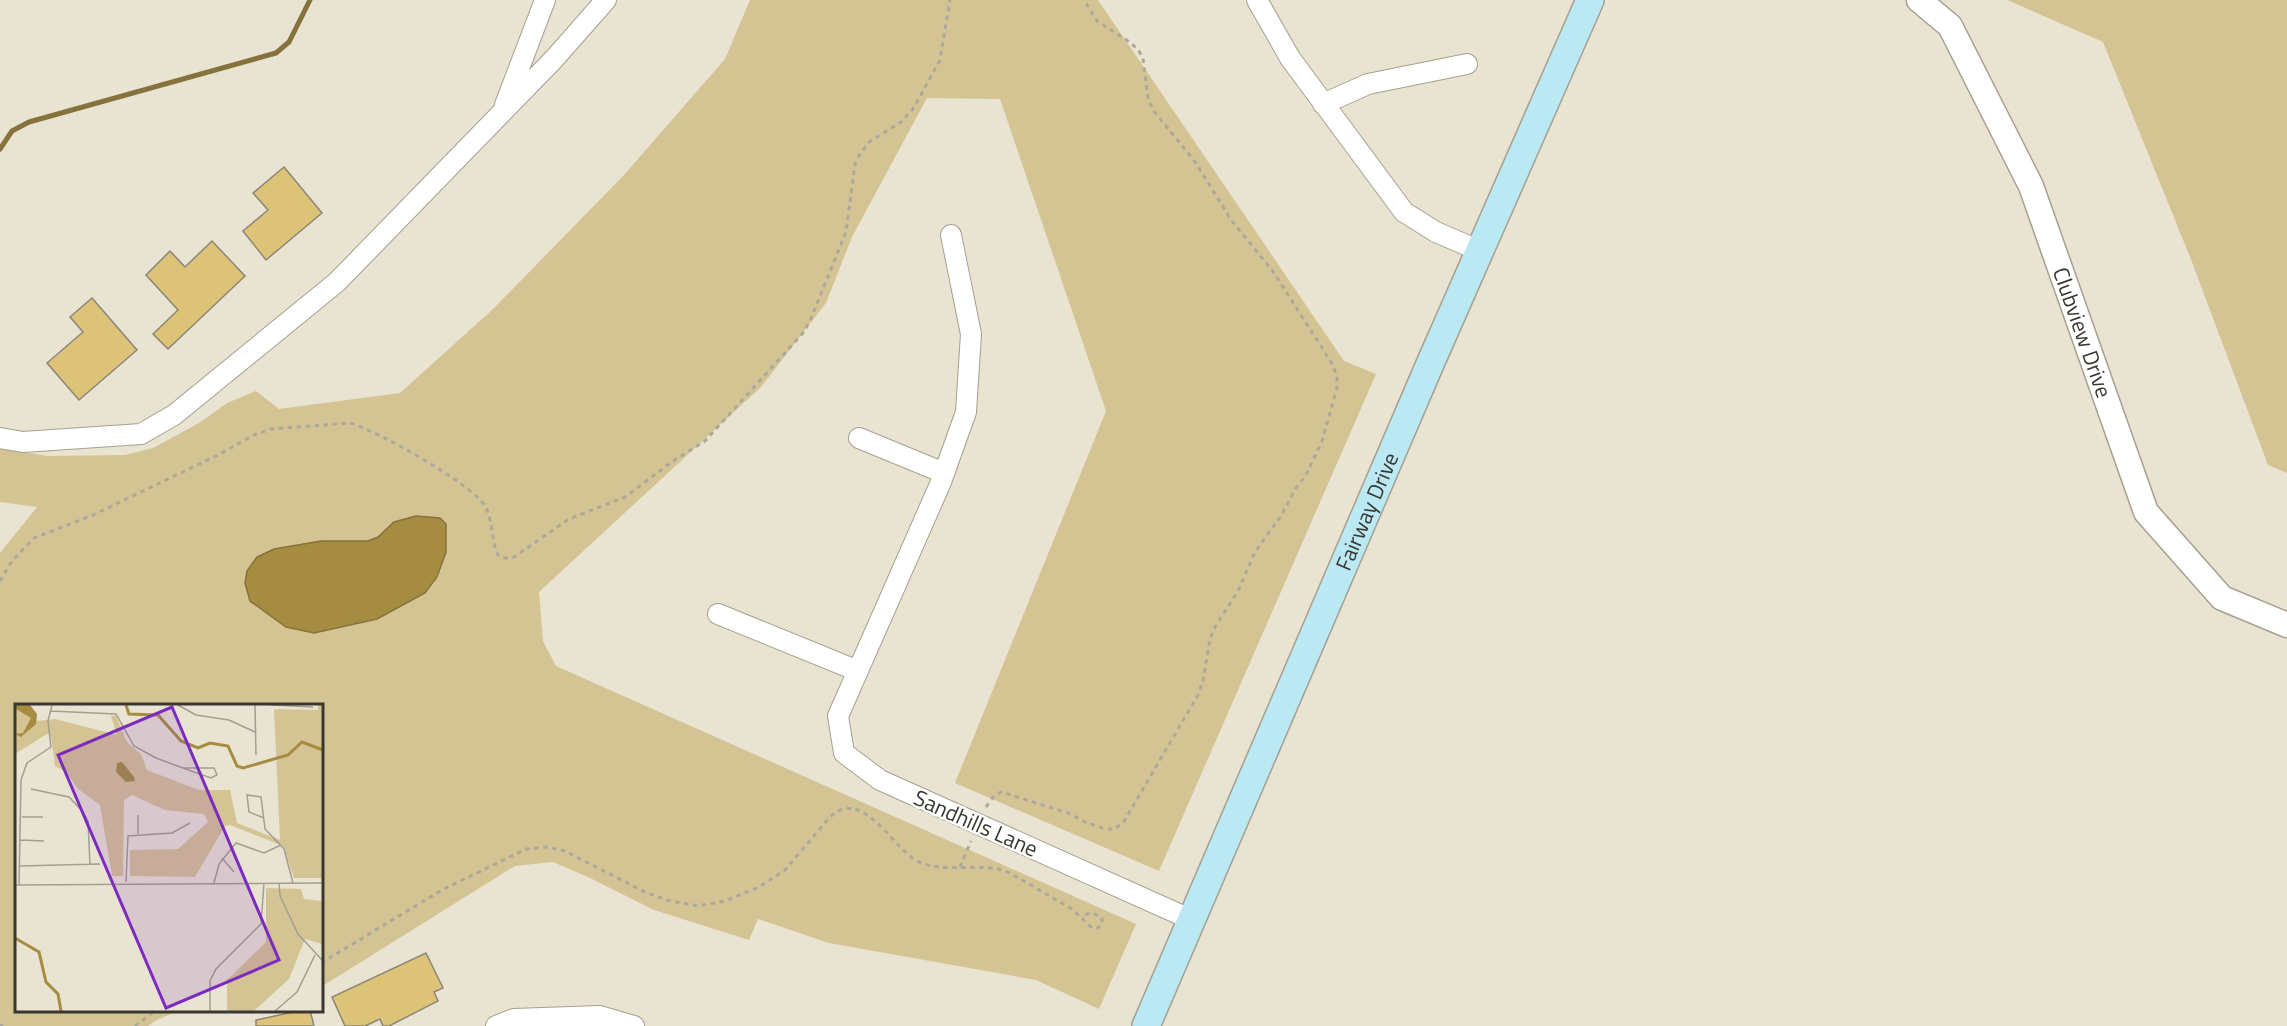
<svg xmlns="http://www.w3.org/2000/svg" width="2287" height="1026" font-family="'Titillium Web',sans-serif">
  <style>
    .green { fill: #d5c493 }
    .water { fill: #a58c41; stroke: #85723c; stroke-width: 1.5 }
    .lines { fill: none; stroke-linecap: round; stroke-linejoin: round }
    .stream { stroke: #85723c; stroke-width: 5 }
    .building { fill: #ddc378; stroke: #8b8676; stroke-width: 1.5 }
    .minor-casing { stroke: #a5a08f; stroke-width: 22 }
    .tertiary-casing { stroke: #a5a08f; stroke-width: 27 }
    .secondary-casing { stroke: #a5a08f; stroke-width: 30 }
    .path { stroke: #ada89b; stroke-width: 3; stroke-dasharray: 4.5 4.5; stroke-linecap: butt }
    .minor { stroke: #fff; stroke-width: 20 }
    .tertiary { stroke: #fff; stroke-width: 24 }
    .secondary { stroke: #bae8f3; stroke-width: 27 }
    .labels { text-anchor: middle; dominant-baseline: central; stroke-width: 5; stroke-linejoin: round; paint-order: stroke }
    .street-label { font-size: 22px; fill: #393730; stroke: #fff }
    .inset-river { fill: none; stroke: #a58c41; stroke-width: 3 }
    .inset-road { fill: none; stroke: #a39e91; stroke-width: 1.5 }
    .view { fill: #7b2cbf; fill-opacity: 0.15; stroke: #7b2cbf; stroke-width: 3 }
    .inset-edge { fill: none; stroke: #393730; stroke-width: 3 }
  </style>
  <rect width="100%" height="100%" fill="#e9e3d2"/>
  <path class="green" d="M750 0H1098L1344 361 1376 374 1159 871 955 783 1106 411 1000 99 927 98 852 237 826 303 761 387 539 592 543 641 556 666 1136 924 1099 1009 1036 980 829 943 758 919 749 940 654 910 588 877 553 862 515 866 321 987V705H16V1010H180L157 1020 148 1026H0V553L37 507 0 502V448L47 456 125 455 153 448 199 423 227 403 256 391 279 409 400 393 492 310 624 175 725 59Z
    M2007 0H2287V473L2268 465 2192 262 2103 42Z"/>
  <path class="water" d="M416 516 440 518 446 524V552L437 577 425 593 377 619 314 633 286 627 250 601 245 583 247 571 257 557 274 549 321 541H368L378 537 394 522Z"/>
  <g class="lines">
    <path class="stream" d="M0 149 12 131 29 122 276 53 289 42 310 0"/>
  </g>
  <path class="building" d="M284 167 322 213 266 260 243 231 268 210 253 193Z
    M212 241 245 276 168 349 153 334 178 310 146 275 170 251 185 267Z
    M92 298 137 350 79 400 47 363 83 332 70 317Z
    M426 953 443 988 434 992 438 1001 389 1026H383L380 1019 365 1026H345L332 997Z
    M303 1010H310L314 1026H256V1020Z"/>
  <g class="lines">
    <defs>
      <path id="minor" d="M1257 0 1290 58 1404 212 1436 232 1480 251
        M1323 104 1368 84 1467 64
        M505 105 545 0
        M951 235 971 334 966 412 941 482 838 716 844 753 880 780 1192 920
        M0 438 23 442 141 434 174 415 337 282 554 59 606 0
        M859 438 944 473
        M718 614 858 671
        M496 1026 514 1019 600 1016 634 1026"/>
      <g id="tertiary">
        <path id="s1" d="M1919 0 1950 26 2031 186 2146 512 2222 598 2287 625"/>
      </g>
      <g id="secondary">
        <path id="s2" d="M1146 1026 1430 364 1590 0"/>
      </g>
    </defs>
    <use href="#minor" class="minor-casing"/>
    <use href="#tertiary" class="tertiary-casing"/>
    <use href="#secondary" class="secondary-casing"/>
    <path class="path" d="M0 581 12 561 34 538 93 515 218 455 254 435 271 429 350 423C376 430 472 484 485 506 493 520 491 540 498 555L505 558 514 557 569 519 625 497 673 461 705 441 803 333 810 321 846 232 855 164 860 154 869 142 901 122 913 109 940 60 950 0
      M986 807 994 796 1001 792 1068 813 1085 822 1105 829H1114L1123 823 1198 695 1203 681 1210 639 1215 627 1238 591 1255 552 1281 516 1296 488 1306 475 1322 441 1337 388V377L1333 365 1272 270 1231 220 1196 163 1153 110 1148 98 1143 59 1139 51 1131 43 1097 21 1084 0
      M960 867 971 841
      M321 963 442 890 526 849 547 847 565 851 643 891 666 900 698 906 725 901 759 887 785 870 830 817C865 784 895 856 924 864 947 871 974 865 999 869L1010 873 1072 909 1092 928H1098L1102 923V918C1095 913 1090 912 1082 916
      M0 1025 3 1026
      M135 1026 156 1010"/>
    <use href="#minor" class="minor"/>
    <use href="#tertiary" class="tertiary"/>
    <use href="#secondary" class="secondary"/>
  </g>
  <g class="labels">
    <g class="street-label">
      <text stroke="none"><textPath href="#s1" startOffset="375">Clubview Drive</textPath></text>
      <text stroke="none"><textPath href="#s2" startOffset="560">Fairway Drive</textPath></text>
      <text transform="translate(976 823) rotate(24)">Sandhills Lane</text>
    </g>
  </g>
  <g transform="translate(15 704)">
    <rect width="308" height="308" fill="#e9e3d2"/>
    <path d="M0 1H15L22 17 40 15 102 31 96 12H101L112 38 126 50 132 66 184 86H215L222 119 265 136 259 5 303 6V1H307V174H279L268 142 215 121 210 122 180 173 115 172V146L163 145 193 118 189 110 150 106 117 91 109 96 108 172H97L85 101 63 85 51 68 40 62 36 32 32 30 0 50ZM251 184 286 185 289 195 307 197V240L290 235 274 275 239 307H212V276L251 238Z" fill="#d5c493"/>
    <path d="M0 1H15L22 10 21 20 6 33 0 30 8 29 16 14 1 5ZM107 58 119 73 120 77 111 78 101 68 102 59Z" fill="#a58c41"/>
    <path class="inset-river" d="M111 1 114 10 143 11 166 37 183 44 195 39 213 42 222 62 228 64 273 51 287 38 308 46M0 234 24 248 31 278 43 290 46 307"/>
    <path class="inset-road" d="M163 1 181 11 214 16 240 28M240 1 241 51M256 1 298 3M35 7 101 10 119 42 141 54 176 67 196 74 202 71 199 64H168M16 85 54 93 68 108 73 117 75 161M123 111V130M7 113H28M249 114 234 108 232 91 246 93 250 125 269 145 278 179M5 136 29 137M207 154 219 168M4 162 85 160M111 178 113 132 157 129 175 119M199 179 204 160 221 139 249 149 266 141M264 179 265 192 283 230 308 257M4 180 6 76 12 59 36 43 33 17 37 1M0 181 308 179M195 307V277L201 265 246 220 249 179M260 307 282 288 300 251"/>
    <path class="view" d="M157 3 264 256 151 304 43 51Z"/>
    <rect width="308" height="308" class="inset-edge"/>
  </g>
</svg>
